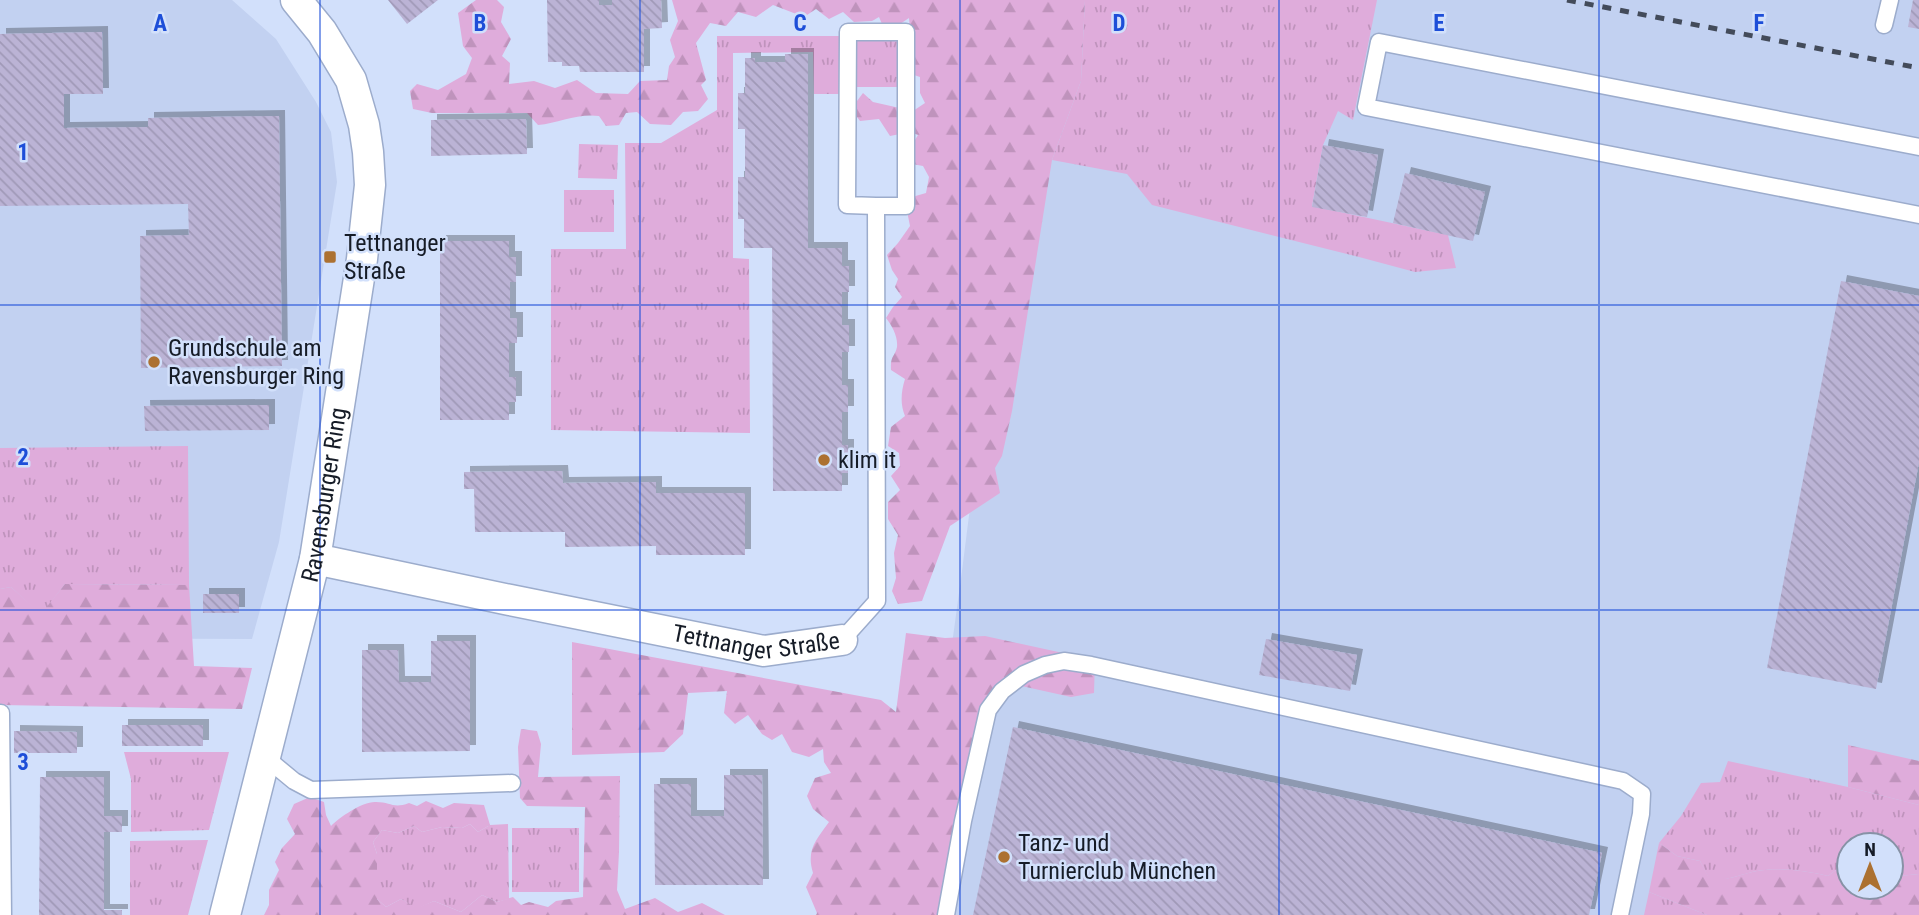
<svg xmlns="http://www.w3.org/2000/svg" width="1919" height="915" font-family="'Roboto Condensed',sans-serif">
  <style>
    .built { fill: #c2d1f1; fill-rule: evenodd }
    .grass { fill: url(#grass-tufts) }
    .forest { fill: url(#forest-firs) }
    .building { fill: url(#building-back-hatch); filter: url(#shadow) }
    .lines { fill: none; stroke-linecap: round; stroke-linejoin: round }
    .service-casing { stroke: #9caccc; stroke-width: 19 }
    .minor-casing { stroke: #9caccc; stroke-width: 33 }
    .service { stroke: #fff; stroke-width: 16 }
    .minor { stroke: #fff; stroke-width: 30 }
    .rail { stroke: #434b5a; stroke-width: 5; stroke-dasharray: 9 9; stroke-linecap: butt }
    .grid { fill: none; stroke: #1d4ed8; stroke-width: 2; stroke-opacity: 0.55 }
    .poi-dot { fill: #ac7131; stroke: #d2e0fb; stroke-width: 2.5 }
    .labels { text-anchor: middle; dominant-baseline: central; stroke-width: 5; stroke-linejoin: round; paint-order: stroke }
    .poi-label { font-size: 24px; fill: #161c27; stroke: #d2e0fb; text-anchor: start }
    .street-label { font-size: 24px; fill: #161c27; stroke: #d2e0fb }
    .grid-label { font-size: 23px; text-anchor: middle; font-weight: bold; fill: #1d4ed8; stroke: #d2e0fb; stroke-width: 5; stroke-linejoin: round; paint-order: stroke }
  </style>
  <defs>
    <pattern id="grass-tufts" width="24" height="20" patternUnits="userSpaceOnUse" patternTransform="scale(1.75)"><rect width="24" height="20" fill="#dfacdb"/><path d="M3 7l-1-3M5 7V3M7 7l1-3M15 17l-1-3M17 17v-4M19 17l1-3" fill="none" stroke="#bf93bc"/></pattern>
    <pattern id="forest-firs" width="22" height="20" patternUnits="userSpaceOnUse" patternTransform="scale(1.75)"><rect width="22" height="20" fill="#dfacdb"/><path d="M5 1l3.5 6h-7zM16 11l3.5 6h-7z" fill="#bf93bc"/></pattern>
    <pattern id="building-back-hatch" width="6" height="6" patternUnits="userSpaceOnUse" patternTransform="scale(1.75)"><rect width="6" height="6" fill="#bbb3d5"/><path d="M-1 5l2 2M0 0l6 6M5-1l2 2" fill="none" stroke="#a099b7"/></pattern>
    <filter id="shadow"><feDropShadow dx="6" dy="-6" stdDeviation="0" flood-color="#0004"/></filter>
  </defs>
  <rect width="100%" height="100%" fill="#d2e0fb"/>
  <path class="built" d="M0 0H232L276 39 316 102 331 132 337 182 279 542 252 639 0 638Z
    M1034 0H1919V915H915L962 571ZM1849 845H1891V887H1849Z"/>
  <path class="grass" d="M1085 0H1377L1353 120 1338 111 1323 145 1312 206 1448 235 1456 268 1415 272 1359 257 1152 205 1127 174 1052 160 1081 81Z
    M717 36H842V94H814L813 52 733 53V258L749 259 750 433 551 430V249H626L625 143H661L717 110Z
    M856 37H898V87H856Z
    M579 144 618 145 617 179 578 178Z
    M564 190H614V232H564Z
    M188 446 189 585 65 584 41 615 11 587 0 589V448Z
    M124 752H229L209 830 131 832V779Z
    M1728 761 1848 787 1919 805V874L1899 876 1891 870V845H1849V860L1828 876C1805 871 1781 867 1757 871 1741 874 1726 882 1709 879L1700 861 1677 856 1659 843 1681 816 1701 783 1720 782Z
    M470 824 478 832 490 825 508 824 509 899 497 902 482 895 461 912 434 901 417 909 401 899 386 907 377 899V854L373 842 382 830 398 833 414 826 422 832 442 827 462 828Z
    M512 828H579V892H512Z
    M208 840 188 915H130V841Z
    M1649 892 1707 915H1644Z"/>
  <path class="forest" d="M476 0H497L504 7 501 22 511 39 502 56 510 63 509 84 534 81 555 88 577 80 596 93 628 94 640 81 667 80 669 66 675 57 670 40 678 21 672 0H1085L1081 81 1052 160 1012 411 1002 456 995 468 1000 493 950 526 922 601 898 604 892 591 896 578 894 553 898 535 888 519V502L900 490 891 476 900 466 899 453 888 446 891 427 905 416C900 404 901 392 905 379L891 370C890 355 895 357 897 347 898 336 892 326 886 318L893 307 902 297 895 287 898 279 892 270 887 255 898 243 910 226 907 211 912 197 926 193 929 177 923 166 912 164 910 148 918 135 910 132 890 136 879 119 860 121 851 109 863 93 873 102 913 111 925 103 920 93V77L911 74V40L909 18 897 26 882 24 879 17 872 21 854 22 843 12 829 19 816 9 804 17 773 5 756 17 738 12 726 26 710 23 696 43 706 80 701 85 708 99 698 111 683 112 671 125 650 124 637 112 626 113 619 125 606 126 599 116C578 113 559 123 538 125L527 113H432L413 109 410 91 417 84 438 90 466 74 472 58 463 46 458 13Z
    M65 584 189 585 194 666 252 668 242 709 0 705V589L11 587 41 614Z
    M906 633 945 638 985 636 1095 660 1094 693 1071 697 1017 685 980 708 944 915H816L817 913 806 887 813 873C806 850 816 840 829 822L813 809 807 796 815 778 831 773 824 762 823 749 809 757 792 752 782 734 772 740 762 734 748 715 735 724 724 713 727 691 688 693 683 734 664 752 572 755V642L881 700 896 712Z
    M521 729 537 731 541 744 538 777 620 776 619 852 617 890 625 909 655 898 678 912 702 903 725 915H264L269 905V890L279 870 275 862 282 848 295 834 287 819 294 804 310 797 324 802 326 815 331 826C340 817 363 801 376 802 391 802 393 809 409 803L417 806 426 801 443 808 454 803 484 805 490 825 478 832 470 824 462 828 442 827 422 832 414 826 398 833 382 830 373 842 377 854V899L386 907 401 899 417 908 434 901 461 912 482 895 497 902 513 897 521 905 529 902 548 907 556 901 583 897 585 807 527 806 520 798 518 747Z
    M1848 745 1919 761V805L1848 787Z
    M1659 843 1677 856 1700 861 1709 878C1726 882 1741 874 1757 871 1781 867 1805 871 1828 876L1849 860V887H1891V870L1899 876 1919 874V915H1707L1649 892Z"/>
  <path class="building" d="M388 0H438L407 24Z
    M547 0H599V5H612V0H661L662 28 644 29V72H580L579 66H562V62H548Z
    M1913 0H1919V29L1908 27Z
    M102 32 103 94H64V128L148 127V118L279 116 282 366 141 368 140 236 189 235 188 204 0 206V34Z
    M785 54H808V248H842V266H849V292H842V325H849V352H842V385H848V412H842V445H848V473H842V491H773L772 248H744V219H738V177H745V129H738V93H745V58H755V62H785Z
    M526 119 527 154 431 156V120Z
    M1323 145 1378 155 1367 217 1312 207Z
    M1405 173 1485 192 1473 241 1393 223Z
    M440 241H509V257H516V282H510V318H517V343H509V377H516V402H509V420H440Z
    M1841 281 1919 296V462L1876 689 1767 668Z
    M269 405V430L145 431 144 406Z
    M562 471 563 483 656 482V493H745V555H656V546L565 547V532H475L474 489H464V472Z
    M203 594H239V613H203Z
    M1266 639 1357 655 1350 691 1259 675Z
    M431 641H470V751L362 752V650H398L399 682H431Z
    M122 725H203V746H122Z
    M1013 727 1602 853 1589 915H973Z
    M14 731 77 732V753H14Z
    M724 775H762L763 885H655L654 784H691V816H724Z
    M40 777H104V816H122V832H104V910H122V915H39Z"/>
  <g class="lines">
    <defs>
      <path id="service" d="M1884 25 1890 0
        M1919 147 1379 42 1366 107 1919 215
        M842 640 877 601 876 206 847 205 848 32H906V206H876
        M1 713 3 915
        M265 757 294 781 311 790 512 783
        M946 915 963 821 988 710 1002 691 1024 674 1045 665 1064 661 1091 665 1623 781 1642 794 1641 814 1620 915"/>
      <g id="minor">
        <path id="s1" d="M315 559 510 600 764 651 842 640"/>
        <path id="s2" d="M225 915 315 559 362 259 370 185 368 152 364 125 351 80 322 32 296 0"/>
      </g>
    </defs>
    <use href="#service" class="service-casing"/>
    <use href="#minor" class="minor-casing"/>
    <use href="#service" class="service"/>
    <use href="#minor" class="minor"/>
    <path class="rail" d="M1567 0 1919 68"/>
  </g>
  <path class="grid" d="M320 0V915M640 0V915M960 0V915M1279 0V915M1599 0V915M0 305H1919M0 610H1919"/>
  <g class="poi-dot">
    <rect x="323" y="250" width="14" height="14" rx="3.5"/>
    <circle cx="154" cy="362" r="7"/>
    <circle cx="824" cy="460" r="7"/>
    <circle cx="1004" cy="857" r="7"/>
  </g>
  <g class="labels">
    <g class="poi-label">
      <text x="344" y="243">Tettnanger<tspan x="344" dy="28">Straße</tspan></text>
      <text x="168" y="348">Grundschule am<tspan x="168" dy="28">Ravensburger Ring</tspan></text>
      <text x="838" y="460">klim it</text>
      <text x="1018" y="843">Tanz- und<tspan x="1018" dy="28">Turnierclub München</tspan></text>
    </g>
    <g class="street-label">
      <text stroke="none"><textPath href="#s2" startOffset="432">Ravensburger Ring</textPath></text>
      <text stroke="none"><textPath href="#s1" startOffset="450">Tettnanger Straße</textPath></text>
    </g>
  </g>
  <g class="grid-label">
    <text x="160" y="31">A</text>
    <text x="480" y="31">B</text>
    <text x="800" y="31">C</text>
    <text x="1119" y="31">D</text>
    <text x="1439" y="31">E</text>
    <text x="1759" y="31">F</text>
    <text x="23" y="160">1</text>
    <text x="23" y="465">2</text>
    <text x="23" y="770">3</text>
  </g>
  <g transform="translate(1870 866)"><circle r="33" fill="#d2e0fb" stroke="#8792a6" stroke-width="2"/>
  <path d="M0-5L12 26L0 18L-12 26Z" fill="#ac7131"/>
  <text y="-10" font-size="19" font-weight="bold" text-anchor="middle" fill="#161c27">N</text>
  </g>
</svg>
